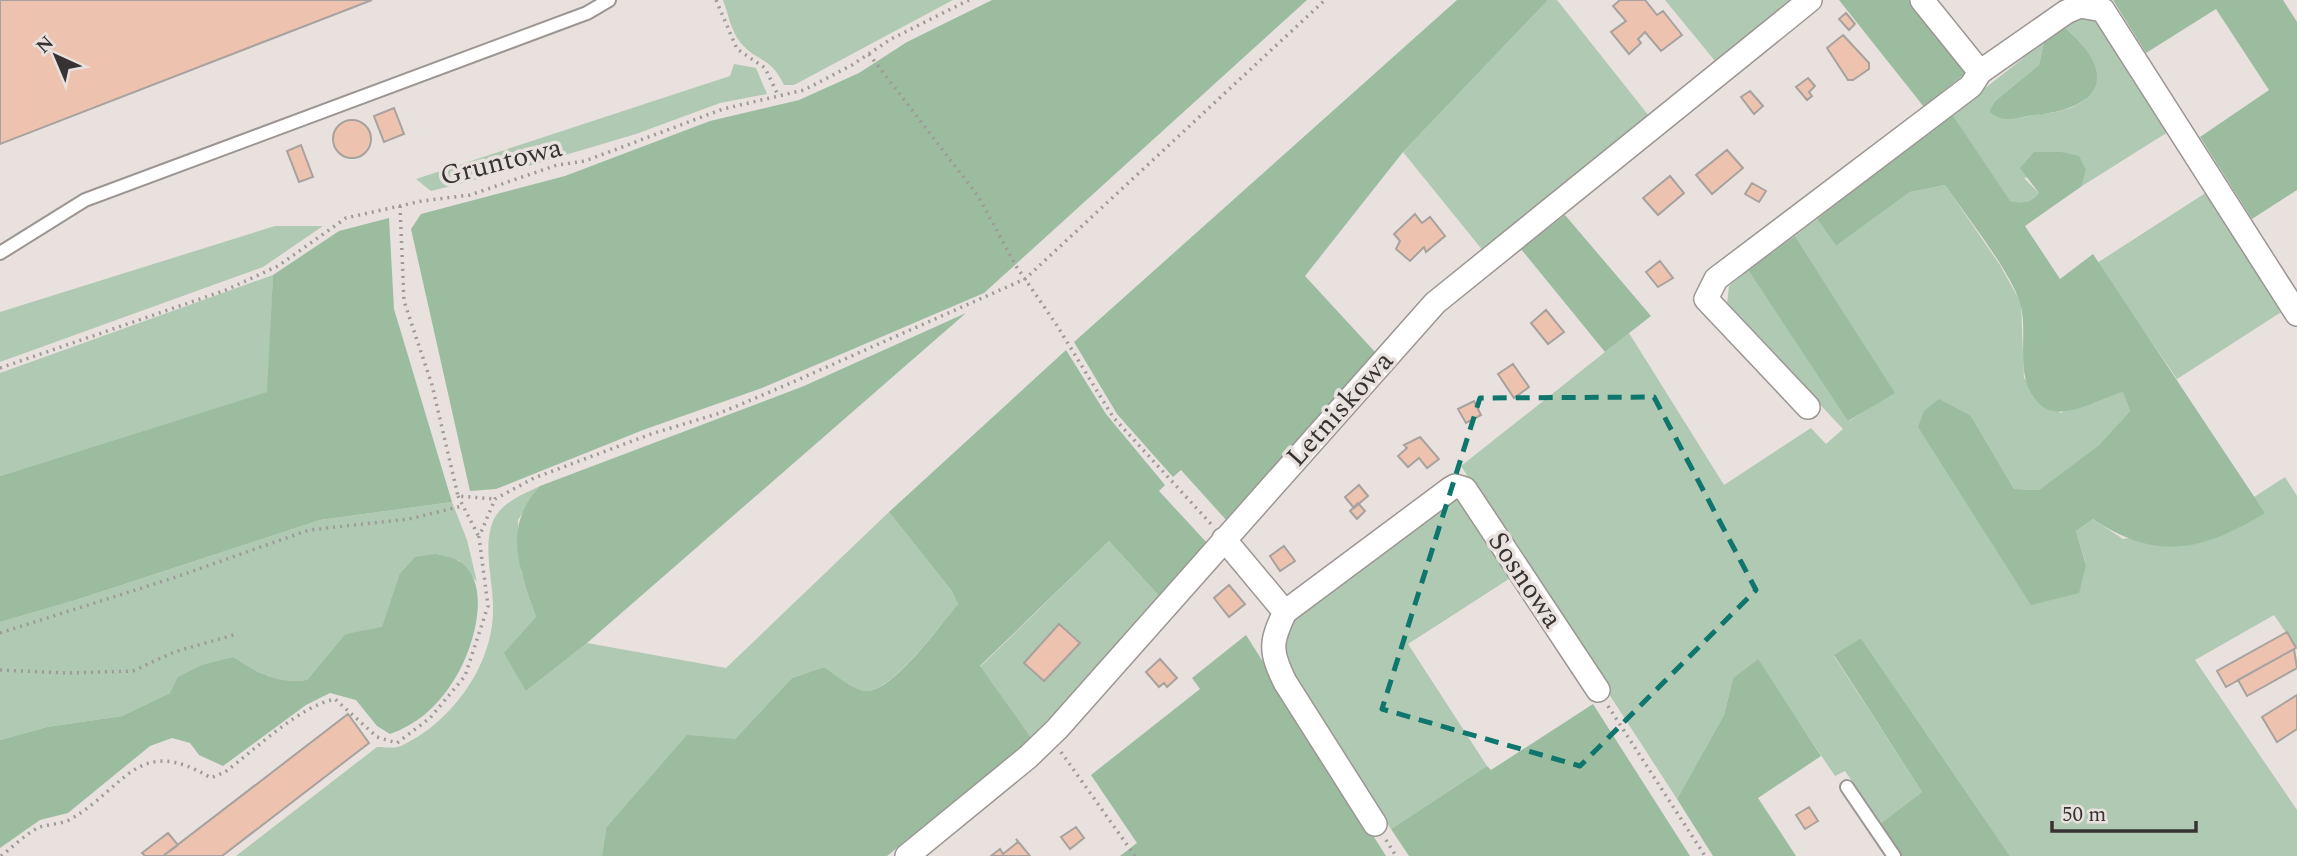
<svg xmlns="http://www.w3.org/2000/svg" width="2297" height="856" font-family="Spectral,serif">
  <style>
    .green { fill: #b0c9b2 }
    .forest { fill: #9bbc9f }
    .building { fill: #edc3b0; stroke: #a8a29f; stroke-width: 2 }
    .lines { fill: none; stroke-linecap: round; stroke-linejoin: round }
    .lane-casing { stroke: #9c9693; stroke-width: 16 }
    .street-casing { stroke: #9c9693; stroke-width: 26 }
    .path { stroke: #9f9a98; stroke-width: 3.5; stroke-dasharray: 2 5; stroke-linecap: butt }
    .lane { stroke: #fff; stroke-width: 12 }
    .street { stroke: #fff; stroke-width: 23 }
    .marked { fill: none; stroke: #0f766e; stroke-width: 5; stroke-dasharray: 14 9; stroke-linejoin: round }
    .labels { text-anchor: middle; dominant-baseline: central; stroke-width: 7; stroke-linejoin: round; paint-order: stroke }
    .street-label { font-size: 28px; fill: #363332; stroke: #e8e1de }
  </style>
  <rect width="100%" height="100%" fill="#e8e1de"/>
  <path class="green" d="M723 0H953L794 85H784C770 55 757 63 740 42 731 31 728 13 723 0Z
    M1548 0H1557L1649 116 1484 252 1403 152Z
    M1665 0H1791L1715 61Z
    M2080 14 2094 15 2168 132 2082 186 2086 170 2024 178 2039 193C2030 204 2022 203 2009 201L1952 114 2044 42 2039 65 1995 101 1989 111C2014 122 2015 117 2041 114 2108 108 2111 66 2064 27Z
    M734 64 756 68 767 94 720 103 636 134 518 169 431 191 416 179 730 76Z
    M1945 185 2000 265 2021 303 2024 378 2060 413 2123 391 2130 411 2099 445 2039 490 2014 489 1971 416 1924 411 2086 564 2076 531 2093 519 2123 539 2265 513 2254 497 2285 477 2297 496V649L2274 615 2195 660 2297 810V856H2010L1861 638 1834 656 1922 792 1881 823 1845 771 1835 776 1757 660 1733 678 1724 715 1677 799 1461 466 1629 333 1724 485 1811 428 1826 444 1843 429 1727 305 1729 286 1748 270 1849 421 1894 392 1795 236 1817 219 1836 246 1910 192Z
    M2207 192 2283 311 2177 379 2097 263Z
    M275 226H323L263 267 0 362V312Z
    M273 275 268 392 0 476V373Z
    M540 486 518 520 521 572 536 617 526 691 587 643 726 668 889 512 951 590 958 604C942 623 891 693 866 691 853 690 835 674 824 667L792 678 735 739 606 828 602 856H236L377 747C385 747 396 749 403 745 451 722 492 667 493 612 494 583 482 548 493 521 502 502 522 495 540 486Z
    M1450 497 1461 499 1512 577 1408 644 1487 766 1391 829 1282 664 1292 619Z
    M452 502 467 540 477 582 458 560 399 575 382 628 345 634 307 680C277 684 257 673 232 657L170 693 122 716 47 727 0 740V622L76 600 320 520Z
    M1109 541 1161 598 1032 739 980 667Z"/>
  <path class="forest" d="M992 0H1307L984 293 762 388 643 430 496 489 470 491 411 229 421 214 565 176 710 121 799 100 859 73 907 42Z
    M1457 0H1548L1403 152 1305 276 1376 353 1228 522 1181 470 1173 477 1117 414 1074 342Z
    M1839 0H1909L1966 73 1924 107Z
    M2113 0H2283L2297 22V190L2252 219 2200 137 2269 90 2216 9 2146 53Z
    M2064 27C2118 73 2104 108 2035 115 2017 117 2004 125 1989 111L1995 101 2039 65 2044 42Z
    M1952 114 2010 201C2022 203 2030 204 2039 193L2020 168 2034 152H2061L2079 156 2086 170 2082 186 2025 226 2060 279 2093 254 2265 513C2202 551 2157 562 2093 519L2076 531 2086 565 2079 593 2031 605 1918 427 1924 411 1939 399 1971 416 2014 489 2039 490 2099 445 2130 411 2123 392C2102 397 2061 423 2042 406 2011 380 2030 336 2020 303 2011 272 1965 214 1945 185L1910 192 1836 246 1817 219Z
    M1565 215 1651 316 1605 352 1521 249Z
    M389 218 394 309 452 502 320 520 76 600 0 622V476L267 392 273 275 339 231Z
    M1795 236 1895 393 1848 421 1748 270Z
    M966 313 587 643 526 691 504 653 536 617C520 569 501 529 540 486L804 386Z
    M1066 350 1106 414 1165 485 1159 491 1208 544 1161 598 1109 541 980 666 1032 739 887 856H602L606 828 687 735 735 739 792 678 824 667C835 674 853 690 866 691 892 693 941 624 958 604L951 590 889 512Z
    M436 554C442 556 451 557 457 560 496 581 472 655 452 683 437 707 416 725 390 734L377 726 356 700 330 693 306 705 223 766 199 755 190 743 172 738 150 746 68 813 40 820 0 848V740L47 727 122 716 170 693 178 677 202 665 233 657C257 673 277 684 307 680L345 634 382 627 399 575 415 557Z
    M1246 635 1386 856H1120L1137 843 1091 775 1200 689 1192 678Z
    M1861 638 2010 856H1902L1881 823 1922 792 1834 655Z
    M1758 659 1821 756 1758 798 1796 856H1713L1677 799 1724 715 1733 678Z
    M1593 704 1690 856H1409L1391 829 1487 766 1491 770Z"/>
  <path class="building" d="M0 0H372L0 144Z
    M1620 0H1645L1657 15 1663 11 1682 35 1661 51 1645 32 1638 39 1641 43 1629 54 1611 32 1626 21 1613 6Z
    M1846 13 1855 24 1849 30 1839 19Z
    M1843 35 1869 63V69L1853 80H1848L1827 48Z
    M1808 78 1815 86 1809 92 1812 96 1807 100 1796 87Z
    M1750 91 1763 106 1754 114 1741 97Z
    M394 108 404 134 384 142 374 116Z
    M333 139a19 19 0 1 1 38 0a19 19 0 1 1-38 0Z
    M301 145 313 177 299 182 287 151Z
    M1727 150 1743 168 1712 194 1696 175Z
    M1670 176 1684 193 1658 215 1643 198Z
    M1752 183 1766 191 1759 202 1745 194Z
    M1415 214 1422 223 1430 217 1445 236 1426 252 1424 247 1410 261 1396 249 1400 241 1394 234Z
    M1660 261 1673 278 1658 287 1646 272Z
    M1546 310 1564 332 1548 344 1531 323Z
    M1513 364 1529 387 1514 398 1498 374Z
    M1474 401 1481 415 1466 423 1458 409Z
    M1420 437 1439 459 1427 468 1419 458 1408 467 1398 456 1407 448 1404 445Z
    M1359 485 1368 496 1354 508 1345 497Z
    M1358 503 1365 511 1357 519 1350 511Z
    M1284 546 1295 561 1280 571 1270 556Z
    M1229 585 1245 604 1229 617 1214 598Z
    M1059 624 1080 643 1044 681 1024 663Z
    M2287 632 2296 648 2226 687 2217 671Z
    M2294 649 2297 668 2247 696 2238 680Z
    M1160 659 1177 678 1167 687 1164 683 1159 687 1146 672Z
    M2297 695V729L2277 742 2262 717Z
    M348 714 369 743 222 856H163Z
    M1809 807 1818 821 1805 829 1796 815Z
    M1076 827 1084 838 1070 849 1061 837Z
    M168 833 178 845 163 856H145L142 853Z
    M1016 839 1030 856H991L1000 849 1003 854 1018 842Z"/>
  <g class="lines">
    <defs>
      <path id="lane" d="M0 253 85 200 587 13 609 0
        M1847 787 1894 856"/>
      <path id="street" d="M1922 0 1980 72
        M1808 407 1706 299 1716 279 1971 86 1980 72 2066 12 2080 6 2103 10 2297 314
        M1224 539 1285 612
        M1375 824 1285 682C1270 651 1270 643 1285 612L1450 489 1455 486 1465 489 1598 690
        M907 856 1028 757 1057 729 1435 303 1810 0"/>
    </defs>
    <use href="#lane" class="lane-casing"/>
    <use href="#street" class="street-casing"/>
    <path class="path" d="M716 0 737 49 765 68 778 95
      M869 54 978 196 1016 266 1056 324 1113 417 1211 524
      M400 206 404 301 432 385 458 496 495 499
      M0 368 226 290 278 266 346 218 422 201 470 195 557 165 585 161 723 109 804 90 852 65 891 39 969 0
      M458 496 479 537
      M0 633 173 578 309 530 409 519 462 506
      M0 670 67 673 133 671 174 652 237 634
      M1608 706 1705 856
      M1061 752 1135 856
      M1386 840 1396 856
      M1 856C13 847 26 833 40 827 50 824 62 824 71 819 127 786 138 734 211 778L225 772C256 749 298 707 335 699L377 737 397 743 430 718 465 676 488 606 479 537 495 499 534 478 651 434 720 413 784 386 1025 279 1325 0"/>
    <use href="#lane" class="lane"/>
    <use href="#street" class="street"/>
  </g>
  <path class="marked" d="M1654 397 1756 590 1580 766 1382 709 1480 398Z"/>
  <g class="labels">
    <g class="street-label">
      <text transform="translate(501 162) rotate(-14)">Gruntowa</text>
      <text transform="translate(1340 409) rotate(-48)">Letniskowa</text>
      <text transform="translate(1525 580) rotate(56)">Sosnowa</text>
    </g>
  </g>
  <g transform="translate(56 56) rotate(316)" stroke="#e8e1de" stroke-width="5" paint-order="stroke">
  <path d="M0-5L12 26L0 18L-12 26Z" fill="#363332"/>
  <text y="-10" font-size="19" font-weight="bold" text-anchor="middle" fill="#363332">N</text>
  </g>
  <path d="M2052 821v10h144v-10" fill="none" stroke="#363332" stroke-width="3.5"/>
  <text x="2062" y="821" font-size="21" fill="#363332" stroke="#e8e1de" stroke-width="5" paint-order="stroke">50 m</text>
</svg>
